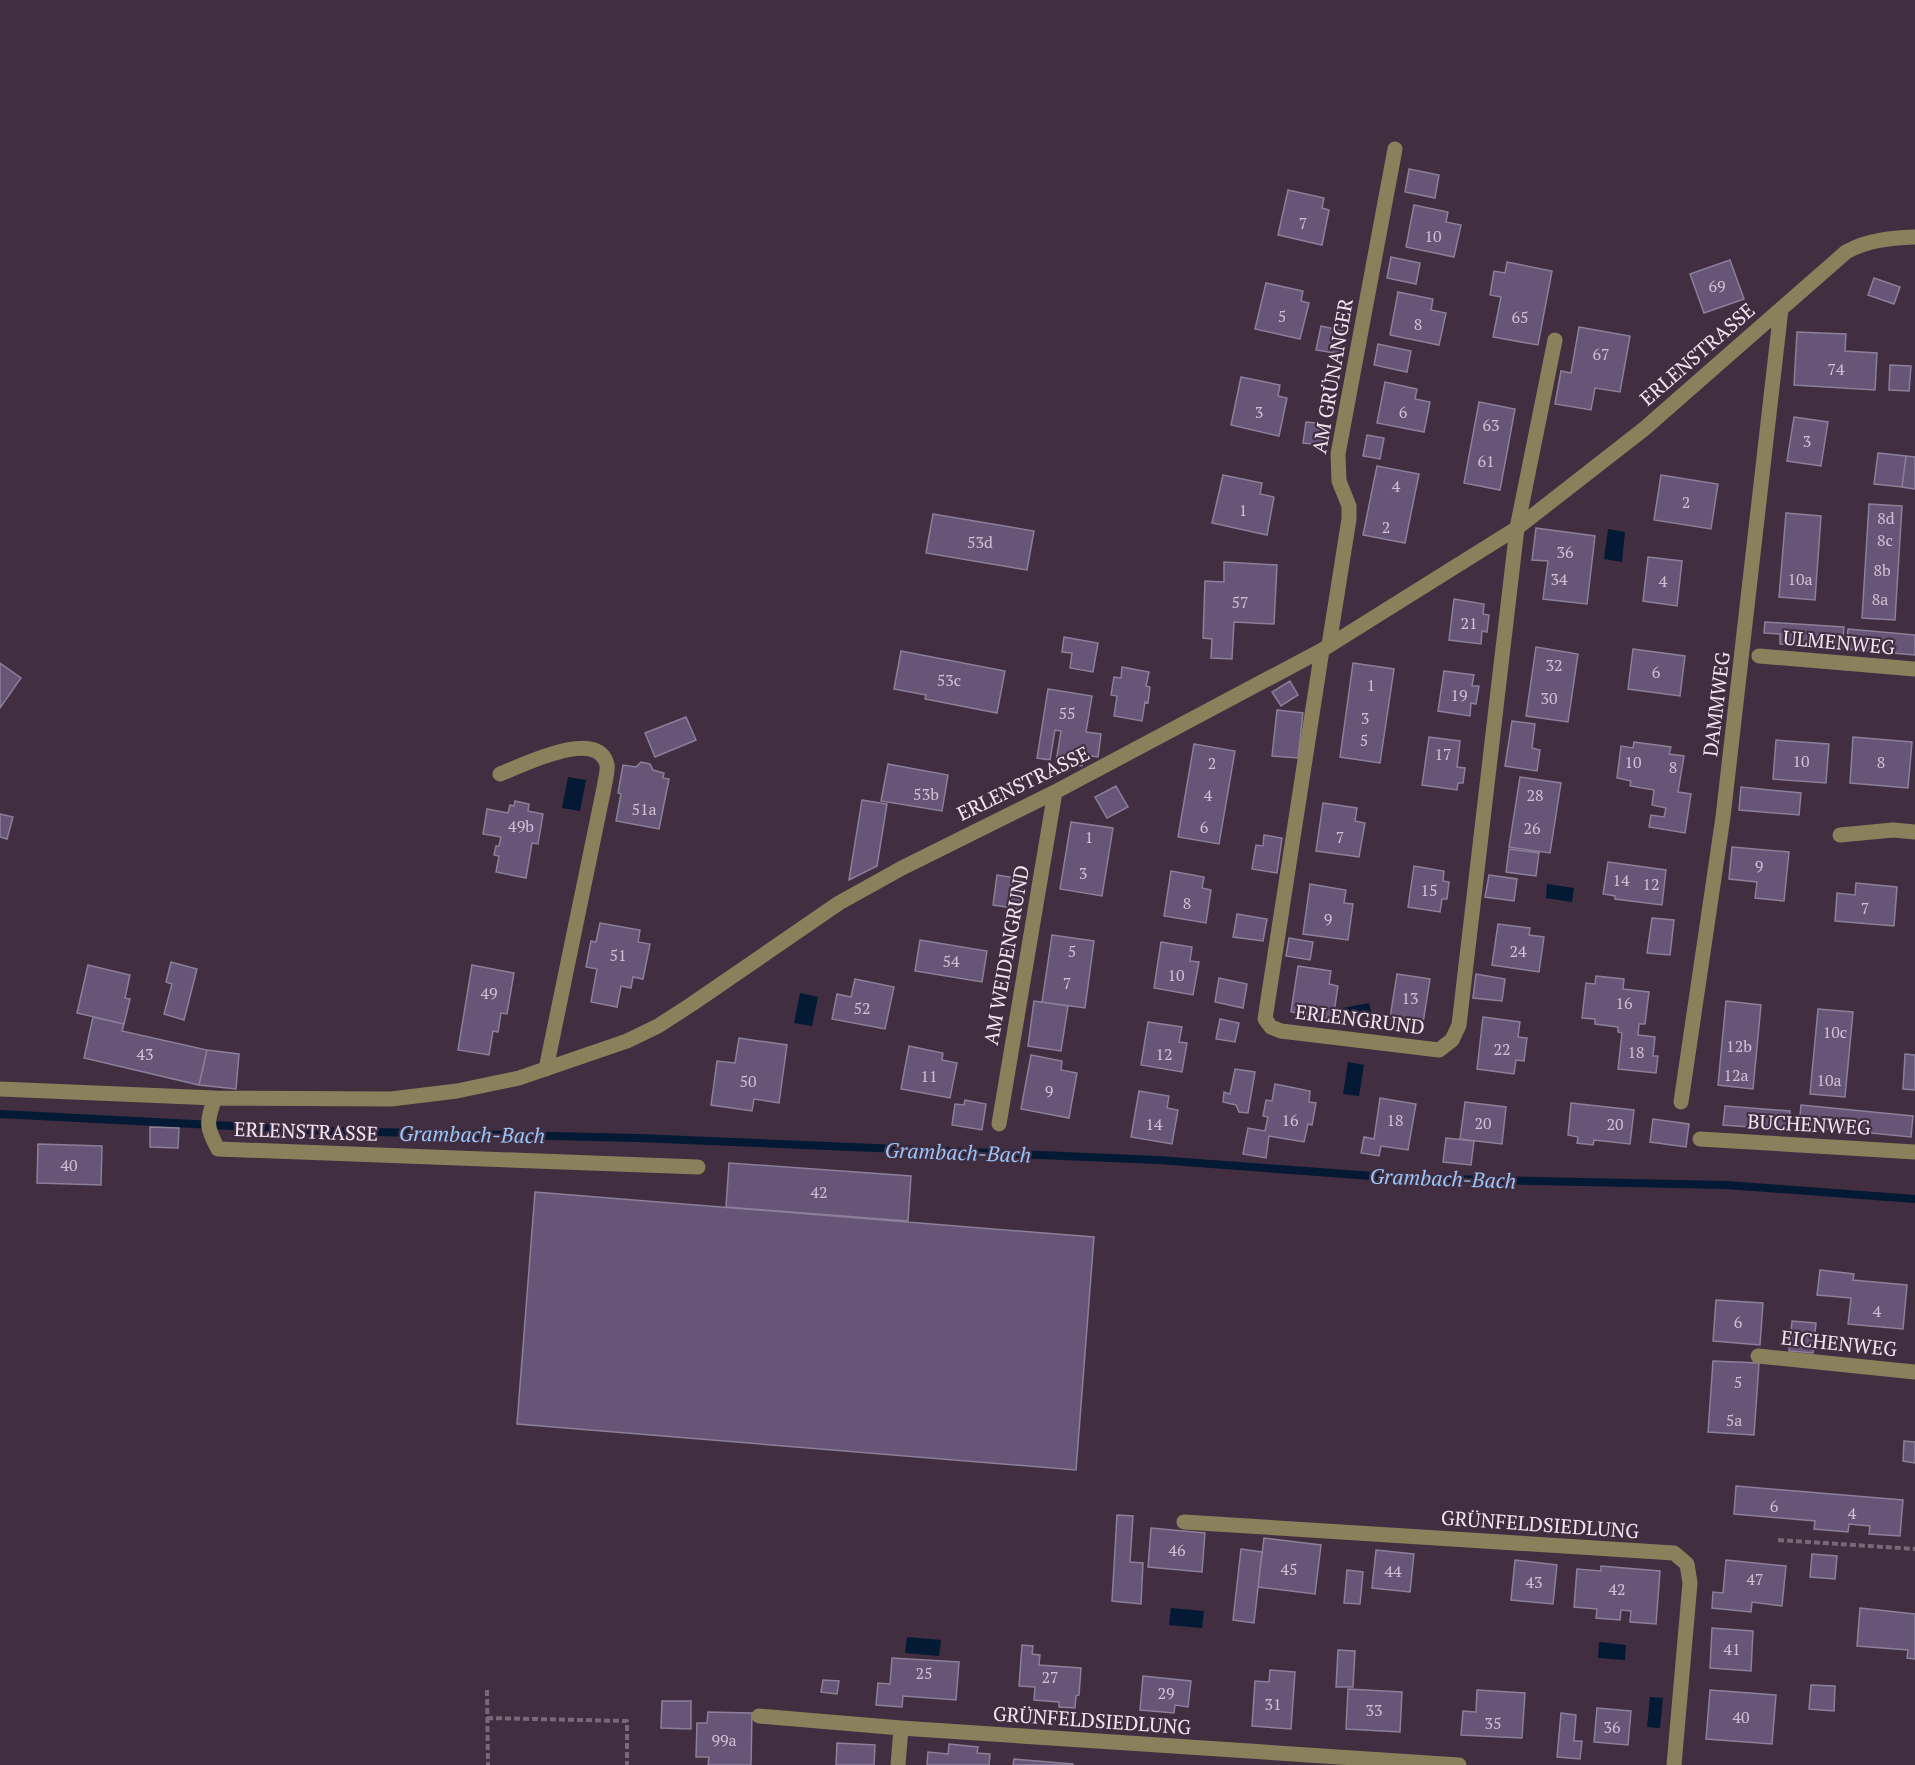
<svg xmlns="http://www.w3.org/2000/svg" width="1915" height="1765" font-family="'PT Serif',serif">
  <style>
    .water { fill: #041934 }
    .lines { fill: none; stroke-linecap: round; stroke-linejoin: round }
    .stream { stroke: #041934; stroke-width: 8 }
    .building { fill: #675578; stroke: #8c7f99; stroke-width: 1.5 }
    .path { stroke: #796878; stroke-width: 4; stroke-dasharray: 6 3; stroke-linecap: butt }
    .minor { stroke: #8a805b; stroke-width: 15 }
    .labels { text-anchor: middle; dominant-baseline: central; stroke-width: 4.5; stroke-linejoin: round; paint-order: stroke }
    .number-label { font-size: 16px; fill: #cfc1d3 }
    .street-label { font-size: 20px; fill: #f2e5f1; stroke: #412e40 }
    .water-label { font-size: 21px; font-style: italic; fill: #9ac5fb; stroke: #412e40 }
  </style>
  <rect width="100%" height="100%" fill="#412e40"/>
  <path class="water" d="M1608 529 1625 532 1622 562 1604 559Z
    M568 777 586 780 580 811 562 808Z
    M1547 884 1574 888 1572 902 1546 898Z
    M800 993 818 997 812 1026 794 1023Z
    M1369 1003 1372 1015 1345 1020 1343 1008Z
    M1348 1062 1364 1065 1359 1096 1343 1094Z
    M1171 1608 1204 1611 1202 1628 1169 1625Z
    M907 1637 941 1640 939 1656 905 1653Z
    M1599 1642 1626 1645 1625 1660 1598 1658Z
    M1650 1697 1663 1698 1660 1728 1647 1727Z"/>
  <g class="lines">
    <path class="stream" d="M0 1114 327 1131 638 1138 1158 1160 1399 1178 1726 1185 1915 1199"/>
  </g>
  <path class="building" d="M1409 169 1439 175 1435 198 1405 192Z
    M1288 190 1324 198 1322 208 1329 210 1322 245 1278 235Z
    M1414 205 1448 212 1446 222 1461 225 1454 257 1406 247Z
    M1391 257 1420 263 1416 284 1387 278Z
    M1730 260 1744 299 1704 313 1690 274Z
    M1507 262 1552 271 1538 345 1493 337 1501 297 1490 295 1494 271 1505 273Z
    M1874 278 1900 287 1894 304 1868 295Z
    M1266 283 1303 291 1301 301 1309 303 1300 339 1255 329Z
    M1398 292 1433 299 1431 310 1446 313 1439 345 1390 335Z
    M1321 326 1344 331 1340 354 1316 350Z
    M1579 327 1630 336 1620 392 1595 388 1591 410 1555 404 1561 371 1571 373Z
    M1797 332 1846 334 1845 351 1877 353 1875 390 1794 385Z
    M1378 344 1411 351 1407 372 1374 365Z
    M1890 365 1911 366 1909 391 1889 390Z
    M1241 377 1280 385 1278 396 1287 398 1279 436 1231 425Z
    M1385 382 1417 389 1415 399 1430 402 1424 432 1377 423Z
    M1479 402 1515 409 1500 490 1464 483Z
    M1794 417 1828 422 1821 466 1787 461Z
    M1306 422 1325 424 1322 445 1303 443Z
    M1367 435 1384 438 1380 459 1363 456Z
    M1878 453 1906 456 1902 487 1874 484Z
    M1906 456 1915 457V489L1902 487Z
    M1377 466 1419 474 1405 543 1363 535Z
    M1223 475 1262 483 1260 494 1274 497 1267 535 1212 523Z
    M1661 475 1718 484 1711 529 1654 520Z
    M1869 504 1902 506 1895 620 1862 618Z
    M1786 513 1821 516 1815 600 1779 597Z
    M933 514 1034 531 1027 570 926 553Z
    M1536 528 1595 536 1587 604 1543 599 1548 561 1532 560Z
    M1648 557 1682 561 1677 606 1643 601Z
    M1224 562 1277 565 1274 624 1234 622 1232 659 1211 658 1212 639 1203 638 1205 581 1224 582Z
    M1454 599 1484 604 1483 614 1489 615 1487 632 1482 631 1481 644 1449 640Z
    M1765 622 1844 627 1842 648 1780 644V634L1764 633Z
    M1848 629 1915 635V655L1846 649Z
    M1064 637 1098 643 1093 672 1070 668 1072 653 1062 652Z
    M1536 647 1578 654 1568 722 1526 716Z
    M1633 649 1685 656 1680 696 1628 689Z
    M901 651 1005 671 997 713 925 699 926 695 894 689Z
    M0 663 21 678 0 708Z
    M1353 663 1394 669 1380 763 1340 757Z
    M1122 667 1149 672 1146 686 1150 687 1148 703 1145 702 1142 721 1114 716 1117 696 1111 695 1114 677 1121 678Z
    M1444 671 1474 675 1472 686H1479L1476 704 1471 703 1470 716 1438 711Z
    M1290 681 1298 695 1281 706 1272 692Z
    M1048 689 1092 696 1086 732 1101 734 1098 757 1084 755 1082 766 1056 762 1061 731 1055 730 1050 760 1037 758Z
    M1277 710 1303 713 1298 758 1272 756Z
    M686 717 696 740 655 757 645 733Z
    M1512 721 1535 724 1532 748 1540 750 1537 771 1505 766Z
    M1429 737 1460 741 1457 767 1465 768 1463 783H1458L1457 790 1422 785Z
    M1853 737 1912 742 1908 788 1850 783Z
    M1776 740 1829 744 1826 783 1773 779Z
    M1634 742 1671 747 1669 754 1684 756 1678 792 1691 794 1685 833 1649 827 1651 815 1664 817 1666 808 1652 805 1654 790 1630 786 1631 781 1617 778 1621 746 1633 748Z
    M1194 744 1235 751 1219 844 1178 837Z
    M641 762 650 764 653 770 664 773 663 778 669 779 659 829 616 821 621 794 618 793 623 765 636 767Z
    M888 764 948 775 942 811 881 801Z
    M1520 777 1561 783 1550 853 1509 847Z
    M1116 786 1128 807 1107 818 1095 797Z
    M1741 787 1801 793 1799 815 1739 810Z
    M862 800 887 804 877 866 849 880Z
    M515 801 529 804 528 811 543 814 538 844 532 843 526 878 496 872 499 856 494 855 496 846H499L501 837 483 834 487 809 508 813 510 805 514 806Z
    M1323 803 1357 808 1355 821 1365 823 1359 857 1316 851Z
    M0 814 13 817 7 839 0 837Z
    M1071 822 1113 828 1102 896 1060 889Z
    M1264 835 1282 838 1277 873 1252 869 1256 845 1263 846Z
    M1732 847 1789 852 1784 901 1755 898 1757 882 1729 879Z
    M1509 849 1539 853 1536 876 1506 872Z
    M1608 862 1666 870 1662 905 1615 899V896L1603 894Z
    M1414 866 1444 871 1443 881 1449 882 1447 899H1442L1440 912 1408 907Z
    M1171 871 1204 877 1202 888 1211 890 1206 923 1164 916Z
    M997 875 1023 879 1019 909 993 905Z
    M1489 875 1517 879 1514 901 1485 897Z
    M1856 883 1897 887 1894 926 1835 921 1837 893 1855 895Z
    M1310 884 1346 890 1344 903 1353 904 1348 940 1303 934Z
    M1237 914 1267 919 1263 941 1233 937Z
    M1652 918 1674 920 1670 955 1647 953Z
    M600 923 640 930 638 942 650 944 643 979 633 977 631 988 621 986 617 1007 591 1002 597 969 586 967 591 941 596 942Z
    M1498 924 1530 928 1529 935 1544 937 1539 972 1492 965Z
    M1052 935 1094 941 1085 1008 1042 1002Z
    M1289 938 1313 942 1310 960 1286 956Z
    M920 940 987 951 982 982 915 971Z
    M1161 942 1192 947 1190 961 1199 962 1193 995 1154 988Z
    M171 962 197 969 184 1020 164 1014 172 984 166 982Z
    M88 965 130 975 125 998 130 999 124 1024 77 1013Z
    M472 965 514 973 507 1014 501 1013 498 1032 493 1031 489 1055 458 1050Z
    M1298 966 1331 971 1329 984 1338 986 1333 1019 1291 1012Z
    M1397 974 1430 979 1423 1023 1390 1018Z
    M1476 974 1505 979 1502 1001 1473 998Z
    M1596 976 1624 979 1623 989 1649 992 1645 1024H1639L1638 1035 1655 1037 1653 1056H1658L1656 1073 1618 1069 1622 1033 1618 1032V1027L1595 1024V1019L1582 1018 1586 983 1595 984Z
    M1219 978 1247 984 1243 1008 1215 1002Z
    M855 979 894 987 885 1029 832 1019 837 994 851 997Z
    M1034 1001 1068 1006 1061 1051 1028 1046Z
    M1726 1001 1761 1005 1753 1089 1718 1085Z
    M1818 1009 1853 1012 1845 1097 1810 1094Z
    M93 1017 124 1024 122 1031 207 1050 199 1085 84 1058Z
    M1483 1017 1520 1022 1518 1037 1527 1038 1524 1061 1516 1060 1514 1074 1477 1069Z
    M1220 1019 1239 1023 1235 1042 1216 1039Z
    M1148 1022 1182 1027 1179 1042 1187 1043 1182 1072 1141 1065Z
    M739 1038 787 1045 779 1103 754 1099 752 1111 711 1105 717 1061 735 1063Z
    M909 1046 943 1053 942 1060 957 1063 950 1098 901 1089Z
    M207 1050 239 1054 236 1089 199 1085Z
    M1905 1054 1915 1055V1090L1903 1089Z
    M1031 1055 1062 1061 1061 1070 1077 1073 1069 1118 1021 1109Z
    M1235 1069 1255 1072 1248 1113 1239 1112 1236 1105 1223 1102 1224 1092 1230 1094Z
    M1275 1084 1310 1091 1309 1102 1316 1103 1312 1125 1308 1124 1304 1142 1269 1136 1266 1158 1243 1154 1248 1128 1265 1131 1268 1117 1263 1116 1266 1100 1272 1101Z
    M1139 1091 1169 1096 1167 1108 1178 1110 1172 1144 1131 1137Z
    M1380 1098 1416 1104 1408 1150 1381 1146 1379 1156 1361 1153 1364 1137 1374 1139Z
    M965 1100 986 1104 982 1130 952 1125 955 1104 964 1105Z
    M1465 1102 1506 1107 1502 1144 1460 1139Z
    M1571 1103 1634 1110 1630 1144 1594 1140 1593 1145 1577 1143 1578 1137 1568 1135Z
    M1801 1105 1913 1116 1911 1137 1799 1126Z
    M1725 1106 1790 1111 1789 1130 1723 1125Z
    M1653 1119 1689 1124 1686 1147 1650 1142Z
    M150 1127 179 1128 178 1148 150 1147Z
    M1446 1138 1474 1141 1471 1165 1443 1162Z
    M38 1144 102 1146 101 1185 37 1183Z
    M729 1163 911 1176 908 1221 726 1207Z
    M535 1192 1094 1237 1076 1470 517 1424Z
    M1820 1270 1854 1274 1853 1280 1907 1285 1903 1329 1848 1324 1851 1298 1817 1295Z
    M1716 1300 1763 1303 1760 1345 1713 1341Z
    M1792 1321 1816 1323 1813 1353 1789 1351Z
    M1713 1361 1759 1363 1754 1435 1708 1432Z
    M1904 1441 1915 1442V1463L1903 1461Z
    M1736 1486 1903 1500 1900 1536 1869 1534 1870 1526 1849 1524 1848 1532 1814 1529 1815 1521 1734 1514Z
    M1117 1515 1133 1516 1130 1562 1143 1563 1141 1604 1112 1601Z
    M1151 1528 1205 1533 1202 1572 1148 1567Z
    M1264 1538 1321 1545 1315 1594 1258 1587Z
    M1241 1549 1262 1552 1254 1623 1233 1620Z
    M1376 1550 1414 1554 1410 1592 1372 1588Z
    M1812 1554 1837 1556 1835 1579 1810 1577Z
    M1515 1560 1557 1565 1553 1604 1511 1600Z
    M1726 1560 1786 1566 1782 1606 1752 1602 1751 1612 1712 1608 1713 1592 1723 1593Z
    M1601 1566 1660 1571 1656 1624 1630 1622 1631 1611 1621 1610 1620 1620 1596 1618 1597 1609 1574 1607 1577 1569 1601 1571Z
    M1347 1570 1363 1572 1360 1604 1344 1603Z
    M1860 1608 1915 1614V1659L1907 1658 1908 1650 1857 1646Z
    M1712 1628 1753 1631 1751 1671 1710 1668Z
    M1022 1645 1033 1646 1032 1654 1040 1655 1039 1665 1081 1668 1079 1695 1076 1696 1075 1708 1059 1707V1702L1034 1700 1035 1687 1019 1686Z
    M1338 1650 1355 1651 1353 1687H1336Z
    M892 1658 959 1662 956 1700 903 1696 902 1707 876 1705 878 1683 890 1684Z
    M1270 1670 1295 1672 1291 1729 1252 1726 1255 1681 1269 1682Z
    M1143 1676 1191 1681 1188 1707 1175 1705 1174 1713 1140 1710Z
    M823 1680 839 1681 837 1694 821 1692Z
    M1811 1685 1835 1686 1834 1711 1809 1709Z
    M1348 1689 1402 1692 1400 1732 1346 1729Z
    M1477 1690 1525 1693 1522 1738 1461 1735 1463 1711 1476 1712Z
    M1710 1690 1776 1695 1772 1744 1706 1739Z
    M662 1701H691V1729L661 1728Z
    M1597 1708 1631 1711 1628 1745 1594 1742Z
    M708 1712 752 1713 751 1765H708L709 1757H696L697 1723H707Z
    M1561 1713 1576 1715 1574 1741H1582L1580 1759 1557 1757Z
    M837 1743 875 1745 874 1765H836Z
    M949 1744 978 1747 977 1753 990 1754 989 1765H927L928 1752 948 1754Z
    M1014 1759 1073 1764V1765H1013Z"/>
  <g class="lines">
    <path class="path" d="M1778 1540 1915 1549
      M487 1690 488 1765
      M487 1718 627 1721V1765"/>
    <path class="minor" d="M1329 645 1349 519V506L1339 481 1338 454 1395 149
      M1322 650 1265 1019 1271 1027 1281 1031 1439 1050 1452 1040 1459 1025 1517 528 1555 340
      M1759 656 1915 669
      M500 774C521 766 599 726 607 765 608 771 605 781 604 788L546 1069
      M1840 835 1893 830 1915 832
      M0 1089 215 1098 391 1099 457 1091 519 1078 627 1041 658 1026 692 1004 839 903 902 868 1055 792 1322 650 1517 528 1644 429 1846 252C1867 240 1891 238 1915 237
      M215 1098C206 1122 206 1127 218 1149L698 1167
      M1681 1102 1723 817 1781 309
      M999 1124 1055 792
      M1700 1139 1915 1152
      M1758 1356 1915 1372
      M1184 1522 1674 1553 1687 1564 1690 1583 1674 1765
      M759 1716 901 1728 1459 1765
      M898 1765 901 1728"/>
  </g>
  <g class="labels">
    <g class="number-label">
      <text x="1303" y="223">7</text>
      <text x="1433" y="236">10</text>
      <text x="1717" y="286">69</text>
      <text x="1282" y="316">5</text>
      <text x="1520" y="317">65</text>
      <text x="1418" y="324">8</text>
      <text x="1601" y="354">67</text>
      <text x="1836" y="369">74</text>
      <text x="1259" y="412">3</text>
      <text x="1403" y="412">6</text>
      <text x="1491" y="425">63</text>
      <text x="1807" y="441">3</text>
      <text x="1486" y="461">61</text>
      <text x="1396" y="486">4</text>
      <text x="1686" y="502">2</text>
      <text x="1243" y="510">1</text>
      <text x="1886" y="518">8d</text>
      <text x="1386" y="527">2</text>
      <text x="1885" y="540">8c</text>
      <text x="980" y="542">53d</text>
      <text x="1565" y="552">36</text>
      <text x="1882" y="570">8b</text>
      <text x="1559" y="579">34</text>
      <text x="1800" y="579">10a</text>
      <text x="1663" y="581">4</text>
      <text x="1880" y="599">8a</text>
      <text x="1240" y="602">57</text>
      <text x="1469" y="623">21</text>
      <text x="1554" y="665">32</text>
      <text x="1656" y="672">6</text>
      <text x="949" y="680">53c</text>
      <text x="1371" y="685">1</text>
      <text x="1459" y="695">19</text>
      <text x="1549" y="698">30</text>
      <text x="1067" y="713">55</text>
      <text x="1365" y="718">3</text>
      <text x="1364" y="740">5</text>
      <text x="1443" y="754">17</text>
      <text x="1801" y="761">10</text>
      <text x="1633" y="762">10</text>
      <text x="1881" y="762">8</text>
      <text x="1212" y="763">2</text>
      <text x="1673" y="767">8</text>
      <text x="926" y="794">53b</text>
      <text x="1208" y="795">4</text>
      <text x="1535" y="795">28</text>
      <text x="644" y="809">51a</text>
      <text x="521" y="826">49b</text>
      <text x="1204" y="827">6</text>
      <text x="1532" y="828">26</text>
      <text x="1089" y="837">1</text>
      <text x="1340" y="837">7</text>
      <text x="1759" y="866">9</text>
      <text x="1083" y="873">3</text>
      <text x="1621" y="880">14</text>
      <text x="1651" y="884">12</text>
      <text x="1429" y="890">15</text>
      <text x="1187" y="903">8</text>
      <text x="1865" y="908">7</text>
      <text x="1328" y="919">9</text>
      <text x="1072" y="951">5</text>
      <text x="1518" y="951">24</text>
      <text x="618" y="955">51</text>
      <text x="951" y="961">54</text>
      <text x="1176" y="975">10</text>
      <text x="1067" y="983">7</text>
      <text x="489" y="993">49</text>
      <text x="1410" y="998">13</text>
      <text x="1624" y="1003">16</text>
      <text x="862" y="1008">52</text>
      <text x="1835" y="1032">10c</text>
      <text x="1739" y="1046">12b</text>
      <text x="1502" y="1049">22</text>
      <text x="1636" y="1052">18</text>
      <text x="145" y="1054">43</text>
      <text x="1164" y="1054">12</text>
      <text x="1736" y="1075">12a</text>
      <text x="929" y="1076">11</text>
      <text x="1829" y="1080">10a</text>
      <text x="748" y="1081">50</text>
      <text x="1049" y="1091">9</text>
      <text x="1290" y="1120">16</text>
      <text x="1395" y="1120">18</text>
      <text x="1483" y="1123">20</text>
      <text x="1154" y="1124">14</text>
      <text x="1615" y="1124">20</text>
      <text x="69" y="1165">40</text>
      <text x="819" y="1192">42</text>
      <text x="1877" y="1311">4</text>
      <text x="1738" y="1322">6</text>
      <text x="1738" y="1382">5</text>
      <text x="1734" y="1420">5a</text>
      <text x="1774" y="1506">6</text>
      <text x="1852" y="1513">4</text>
      <text x="1177" y="1550">46</text>
      <text x="1289" y="1569">45</text>
      <text x="1393" y="1571">44</text>
      <text x="1755" y="1579">47</text>
      <text x="1534" y="1582">43</text>
      <text x="1617" y="1589">42</text>
      <text x="1732" y="1649">41</text>
      <text x="924" y="1673">25</text>
      <text x="1050" y="1677">27</text>
      <text x="1166" y="1693">29</text>
      <text x="1273" y="1704">31</text>
      <text x="1374" y="1710">33</text>
      <text x="1741" y="1717">40</text>
      <text x="1493" y="1723">35</text>
      <text x="1612" y="1727">36</text>
      <text x="724" y="1740">99a</text>
    </g>
    <g class="street-label">
      <text transform="translate(1697 354) rotate(-41)">ERLENSTRASSE</text>
      <text transform="translate(1332 376) rotate(-80)">AM GRÜNANGER</text>
      <text transform="translate(1839 642) rotate(5)">ULMENWEG</text>
      <text transform="translate(1716 704) rotate(-83)">DAMMWEG</text>
      <text transform="translate(1023 783) rotate(-26)">ERLENSTRASSE</text>
      <text transform="translate(1006 955) rotate(-80)">AM WEIDENGRUND</text>
      <text transform="translate(1360 1019) rotate(7)">ERLENGRUND</text>
      <text transform="translate(1809 1124) rotate(3)">BUCHENWEG</text>
      <text transform="translate(306 1131) rotate(2)">ERLENSTRASSE</text>
      <text transform="translate(1839 1343) rotate(6)">EICHENWEG</text>
      <text transform="translate(1540 1524) rotate(4)">GRÜNFELDSIEDLUNG</text>
      <text transform="translate(1092 1720) rotate(4)">GRÜNFELDSIEDLUNG</text>
    </g>
    <g class="water-label">
      <text transform="translate(472 1134) rotate(1)">Grambach-Bach</text>
      <text transform="translate(958 1152) rotate(2)">Grambach-Bach</text>
      <text transform="translate(1443 1178) rotate(2)">Grambach-Bach</text>
    </g>
  </g>
</svg>
